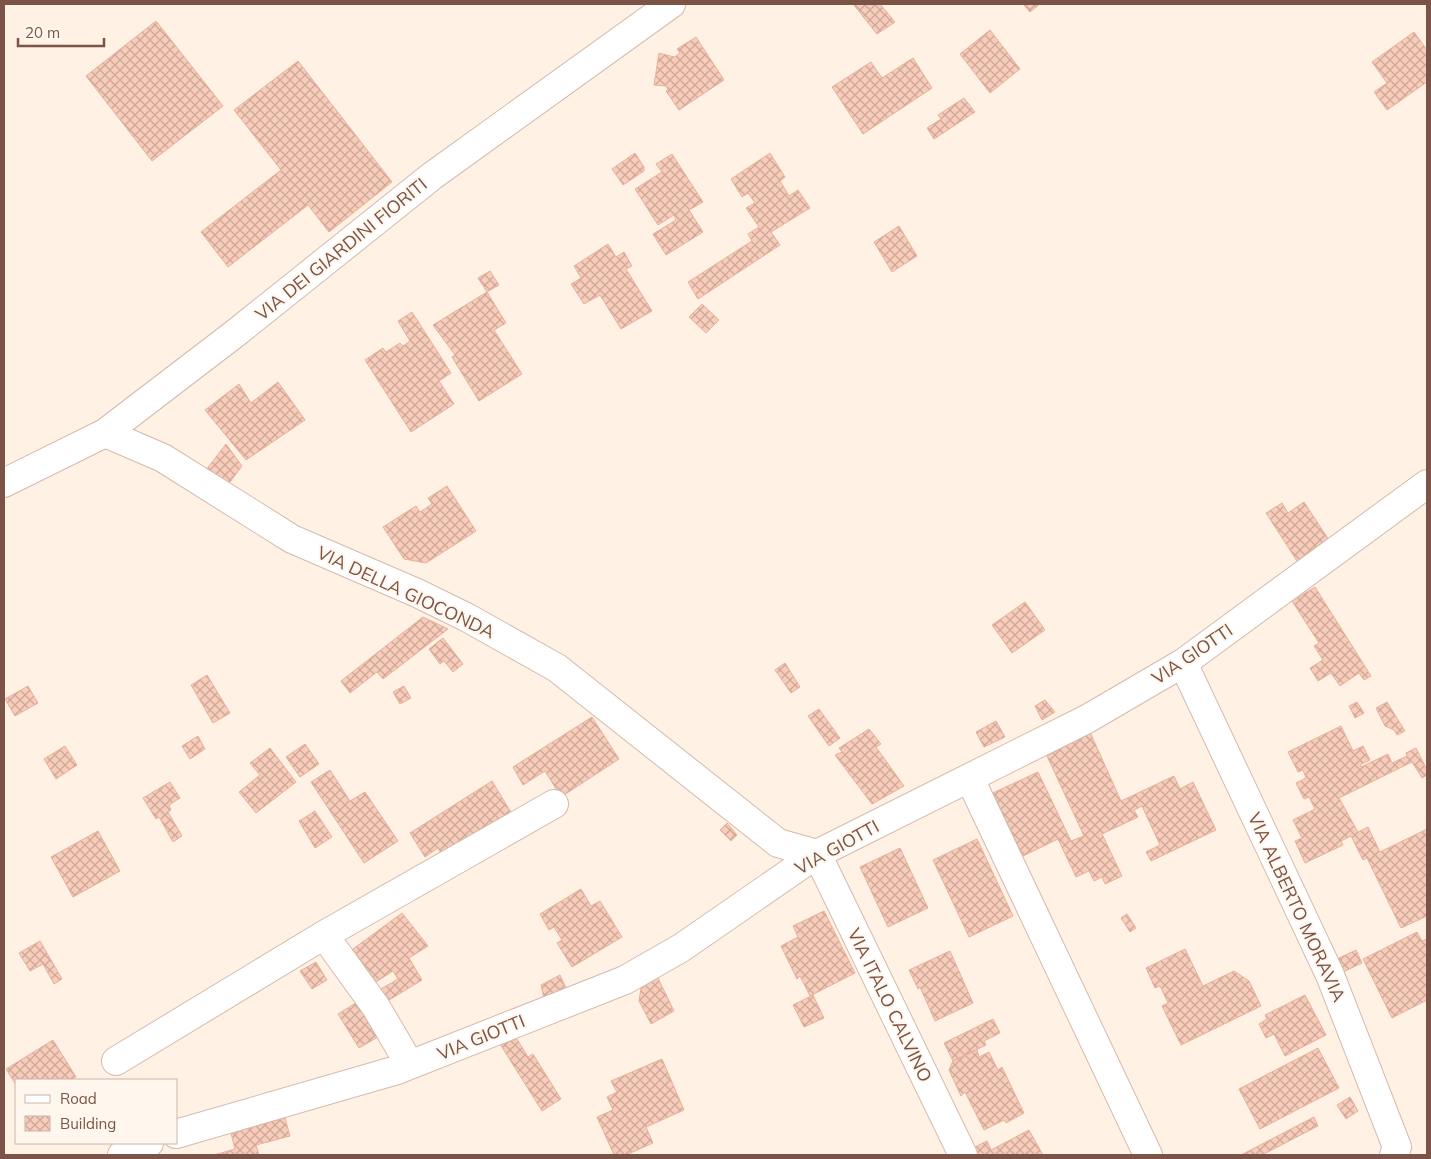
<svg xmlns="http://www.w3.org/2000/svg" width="1431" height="1159" font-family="Mulish,sans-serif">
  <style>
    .building { fill: url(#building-cross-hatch); stroke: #ecb098 }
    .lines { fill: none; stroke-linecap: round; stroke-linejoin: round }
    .minor-casing { stroke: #d5baac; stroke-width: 30 }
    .minor { stroke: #fff; stroke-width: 28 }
    .labels { text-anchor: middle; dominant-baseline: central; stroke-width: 4; stroke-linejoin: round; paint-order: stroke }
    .street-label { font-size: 18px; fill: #7b5447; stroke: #fff7ee }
  </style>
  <defs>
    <pattern id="building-cross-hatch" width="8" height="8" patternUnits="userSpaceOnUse" patternTransform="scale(1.25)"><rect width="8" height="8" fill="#f7ccba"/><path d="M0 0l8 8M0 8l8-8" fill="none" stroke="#cda899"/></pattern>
  </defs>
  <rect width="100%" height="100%" fill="#fff2e5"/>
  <path class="building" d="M853 4H880L895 22 877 34Z
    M1023 4H1040L1030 12Z
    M156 21 223 106 152 161 86 76Z
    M990 30 1020 69 990 93 960 54Z
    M1414 32 1427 50V82L1387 110 1374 92 1387 83 1372 62Z
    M696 37 724 80 679 110 666 91 668 89 666 86 654 85 659 53 674 57 680 53 677 49Z
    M913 58 932 88 863 134 832 87 871 62 882 78Z
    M298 61 392 182 329 232 308 205 228 267 201 232 281 170 234 110Z
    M964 98 975 112 934 139 927 128 941 119 938 115Z
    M635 153 644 167V171L623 185 612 169Z
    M770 153 785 177 780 181 789 196 798 190 810 208 771 232 780 245 698 299 688 282 752 241 748 234 759 227 746 208 755 203 748 193 742 197 731 179Z
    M672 154 703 202 689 210 703 232 666 255 653 234 676 220 674 215 658 225 635 189 662 172 656 164Z
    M899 226 917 256 892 272 874 242Z
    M608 244 616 257 624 252 632 266 626 269 652 311 621 329 600 295 584 304 571 284 581 278 574 266Z
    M490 271 499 285 487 292 478 278Z
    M487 292 506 323 494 330 522 374 479 401 452 357 455 355 433 325Z
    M702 304 719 320 706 333 689 317Z
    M412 312 451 373 439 381 454 404 411 432 365 360 383 348 386 352 400 343 403 346 410 341 398 321Z
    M278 382 305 420 246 460 205 410 239 384 251 403Z
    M226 444 242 466 227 486 206 470Z
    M447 486 476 531 426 563 404 559 383 527 416 506 420 512 432 504 428 498Z
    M1304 502 1329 540 1297 561 1266 513 1282 503 1288 513Z
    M1315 587 1371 676 1364 680 1359 673 1340 686 1331 673 1318 681 1310 668 1323 660 1314 646 1319 643 1292 601Z
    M1025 602 1045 630 1012 653 992 625Z
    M423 617 448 629 383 679 377 672 350 693 341 681Z
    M443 638 463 664 453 672 444 661 440 664 429 649Z
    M785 663 800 687 791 693 775 670Z
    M207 675 230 713 213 723 191 685Z
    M28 686 38 703 15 716 5 699Z
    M404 686 411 698 400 704 393 692Z
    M1045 700 1055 712 1042 720 1035 706Z
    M1357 702 1364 713 1355 718 1349 706Z
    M1387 702 1405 731 1397 735 1394 730 1385 726 1376 708Z
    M819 709 840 738 829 746 808 716Z
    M592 717 619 759 561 797 545 771 523 785 513 767Z
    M996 721 1005 737 984 747 976 732Z
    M1341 726 1353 751 1363 746 1370 760 1360 765 1361 767 1388 754 1392 763 1407 756 1406 753 1416 748 1427 770V775L1422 778 1412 762 1339 798 1358 832 1368 827 1380 852 1427 829V916L1401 928 1367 858 1363 860 1351 836 1341 841 1343 845 1305 863 1295 841 1302 838 1293 820 1315 809 1309 797 1304 799 1296 783 1306 778 1303 770 1298 772 1288 752Z
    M869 729 881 744 876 747 904 786 872 804 835 755 842 752 839 748Z
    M1090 732 1121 801 1174 776 1180 789 1193 782 1216 830 1151 861 1146 852 1160 845 1142 806 1134 810 1138 817 1102 834 1122 876 1105 884 1102 877 1094 881 1089 871 1076 877 1058 839 1023 856 993 793 1038 772 1071 841 1084 836 1047 756Z
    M198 736 205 749 190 759 182 746Z
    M305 744 319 764 300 777 286 757Z
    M65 746 77 765 56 779 44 759Z
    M270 748 296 782 256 813 239 792 260 775 250 763Z
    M330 770 350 801 365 792 398 841 364 863 311 782Z
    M492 781 512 814 443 857 438 848 425 857 410 833Z
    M170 782 180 798 169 805 171 810 168 812 182 836 173 842 159 817 156 819 143 798Z
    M315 811 332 837 315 848 299 821Z
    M727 823 737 835 731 841 720 830Z
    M98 831 120 871 73 897 51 857Z
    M977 839 1013 916 969 937 933 860Z
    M900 848 928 908 888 927 860 867Z
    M581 889 591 906 600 901 622 937 572 967 557 943 562 940 554 927 549 930 540 914Z
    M824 911 855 973 810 996 800 976 797 979 781 946 798 937 793 926Z
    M402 913 428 946 409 958 422 980 381 1005 374 993 398 979 393 971 376 982 353 949Z
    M1127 914 1136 928 1130 932 1121 918Z
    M1417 932 1422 941 1427 939V1000L1392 1018 1363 959Z
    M40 941 62 979 54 984 43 964 30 971 19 953Z
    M1185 949 1203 986 1234 971 1249 981 1261 1006 1181 1045 1162 1006 1168 1003 1160 986 1155 988 1146 968Z
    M1356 950 1362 963 1343 972 1337 959Z
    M950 951 973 1003 935 1021 920 987 918 989 909 970Z
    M316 962 327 980 312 989 300 971Z
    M560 975 566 988 544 999 541 985Z
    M658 978 674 1011 651 1024 639 1001 641 988Z
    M813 995 824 1018 804 1027 793 1005Z
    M1305 995 1326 1035 1285 1056 1274 1034 1266 1038 1259 1024 1267 1019 1265 1015Z
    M359 1001 383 1034 359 1048 338 1014Z
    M993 1019 1000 1033 984 1041 986 1045 953 1061 944 1043Z
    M517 1039 528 1057 533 1054 561 1099 542 1111 500 1044Z
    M53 1040 76 1077 70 1080H16V1085L6 1069Z
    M1318 1048 1339 1088 1260 1129 1239 1089Z
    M977 1050 979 1057 989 1052 998 1070 1002 1067 1024 1113 1006 1123 1004 1120 984 1130 965 1092 961 1096 949 1070 953 1061Z
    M662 1059 684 1110 646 1127 653 1143 626 1155H614L597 1117 613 1110 607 1097 617 1092 611 1081Z
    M1350 1097 1358 1111 1346 1119 1337 1105Z
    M1314 1117 1318 1126 1262 1155H1241Z
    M285 1118 290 1136 256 1145 259 1155H214L235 1149 231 1133Z
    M1029 1130 1043 1155H977L973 1148 987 1141 991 1150Z"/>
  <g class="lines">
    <defs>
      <path id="minor" d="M105 433 163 458 292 539 417 593 466 617 557 668 778 843 817 854 963 1155
        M4 483 105 433 237 332 432 176 671 4
        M1183 663 1330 975 1397 1147 1394 1155
        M970 779 1148 1155
        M324 935 376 1007 410 1065
        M116 1061 324 935 554 804
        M176 1134 397 1070 625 980 681 948 817 854 1087 719 1183 663 1427 484
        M122 1155 149 1143"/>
    </defs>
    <use href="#minor" class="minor-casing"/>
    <use href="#minor" class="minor"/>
  </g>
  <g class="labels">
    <g class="street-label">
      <text transform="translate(341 249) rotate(-39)">VIA DEI GIARDINI FIORITI</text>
      <text transform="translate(406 592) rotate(25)">VIA DELLA GIOCONDA</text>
      <text transform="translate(1192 654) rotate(-34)">VIA GIOTTI</text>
      <text transform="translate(837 847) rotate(-29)">VIA GIOTTI</text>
      <text transform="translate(1297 907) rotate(65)">VIA ALBERTO MORAVIA</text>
      <text transform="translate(890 1005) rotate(64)">VIA ITALO CALVINO</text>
      <text transform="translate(481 1037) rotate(-22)">VIA GIOTTI</text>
    </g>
  </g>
  <rect width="1431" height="1159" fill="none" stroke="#7b5447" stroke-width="10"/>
  <rect x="15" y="1079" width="162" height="65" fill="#fff7ee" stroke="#cab6ab"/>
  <rect x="25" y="1095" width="25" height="8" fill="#ffffff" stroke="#cab6ab"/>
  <text x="60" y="1104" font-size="15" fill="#7b5447">Road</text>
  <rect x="25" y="1116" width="25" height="15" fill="url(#building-cross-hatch)" stroke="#cab6ab"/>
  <text x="60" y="1129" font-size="15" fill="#7b5447">Building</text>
  <path d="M18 38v8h86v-8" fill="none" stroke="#7b5447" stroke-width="2.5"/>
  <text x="25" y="38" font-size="15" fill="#7b5447" stroke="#fff7ee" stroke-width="4" paint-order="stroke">20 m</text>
</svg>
